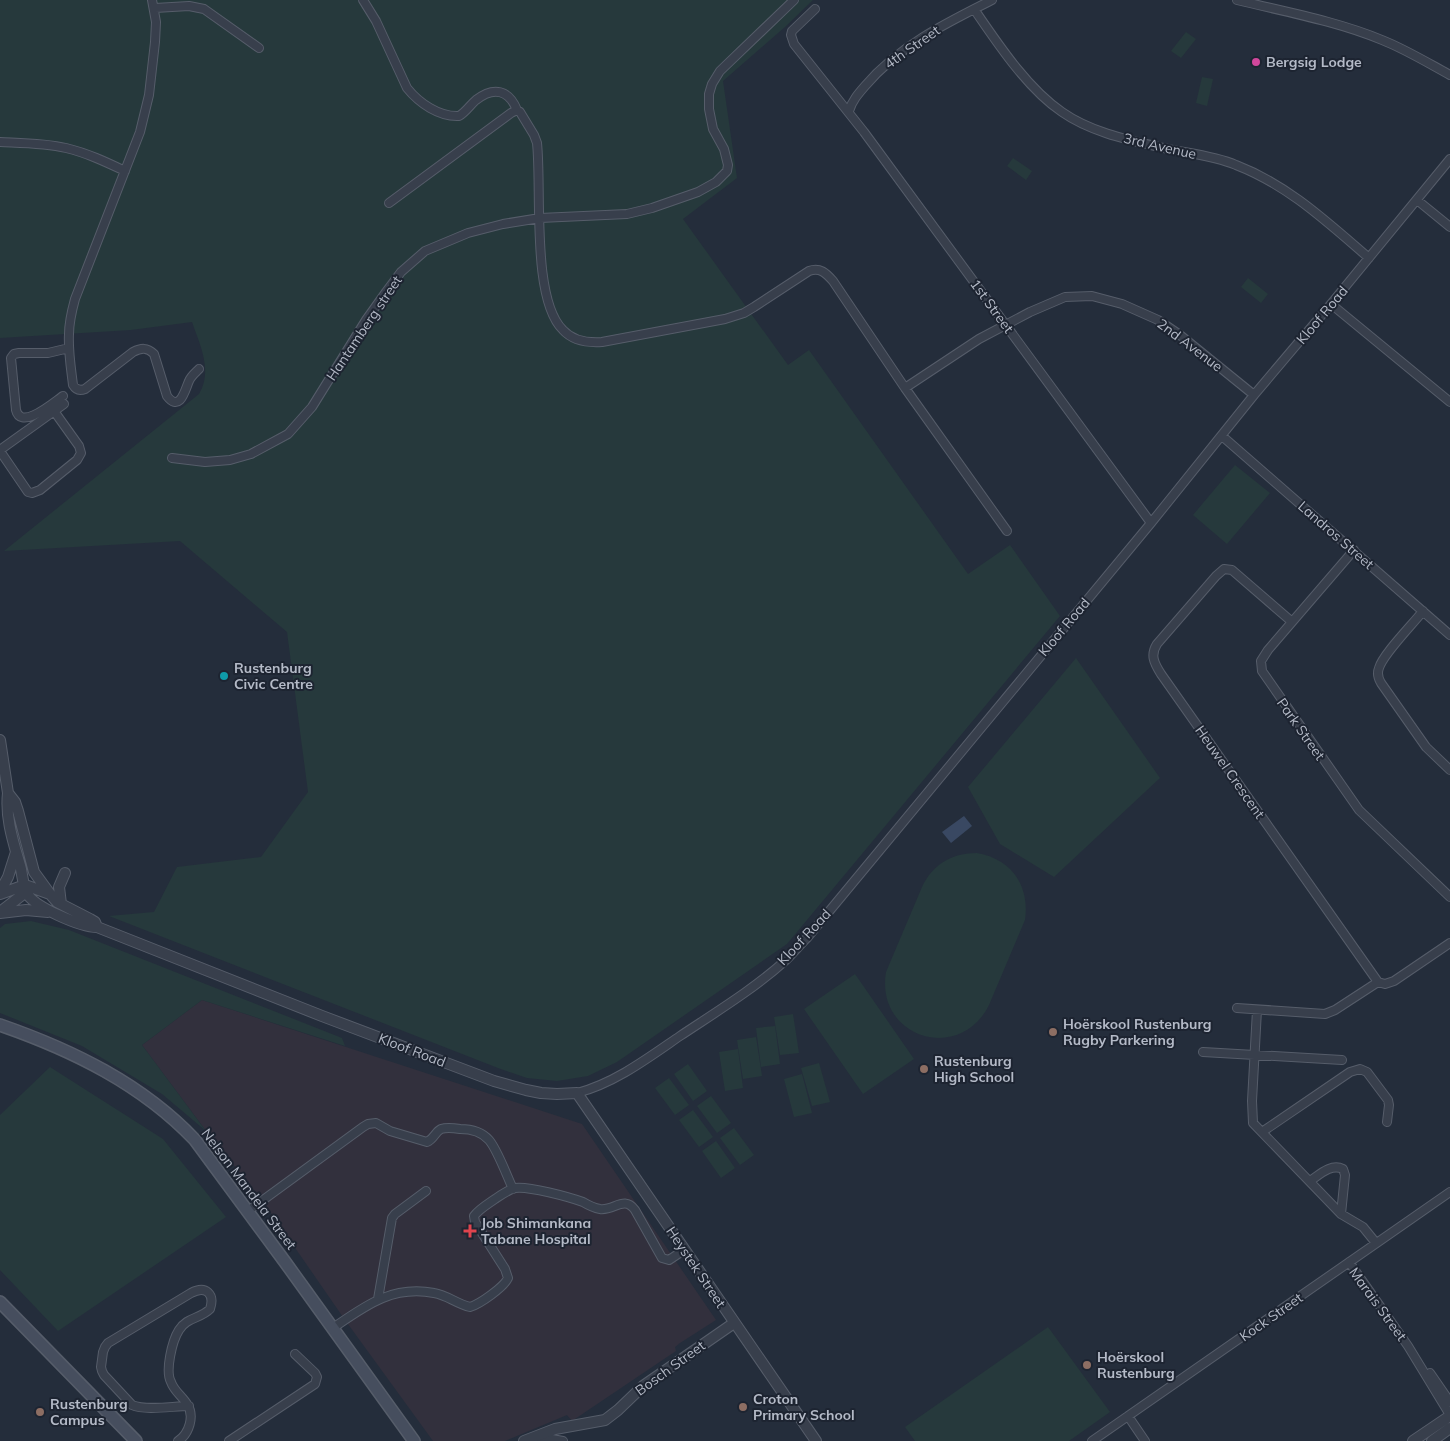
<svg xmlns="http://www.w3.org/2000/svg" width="1450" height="1441" font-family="Mulish,sans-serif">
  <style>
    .medical { fill: #32303d }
    .green { fill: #26393c }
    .water { fill: #394862 }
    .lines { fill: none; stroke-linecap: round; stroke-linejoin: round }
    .minor-casing { stroke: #565d6a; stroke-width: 10 }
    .tertiary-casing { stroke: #565d6a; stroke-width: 12 }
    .secondary-casing { stroke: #565d6a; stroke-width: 14 }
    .minor { stroke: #383f4c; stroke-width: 8 }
    .tertiary { stroke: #383f4c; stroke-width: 10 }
    .secondary { stroke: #464e5e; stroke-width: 11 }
    .hotel-dot { fill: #d1479c; stroke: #1d2431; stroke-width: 2 }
    .culture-dot { fill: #0f9aa8; stroke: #1d2431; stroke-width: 2 }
    .education-dot { fill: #8d6e63; stroke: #1d2431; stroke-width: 2 }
    .health-dot { fill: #e0444e; stroke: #1d2431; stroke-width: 2 }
    .labels { text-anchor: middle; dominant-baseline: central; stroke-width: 4; stroke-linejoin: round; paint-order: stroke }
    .street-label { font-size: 14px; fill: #b4bac7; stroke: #1d2431 }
    .poi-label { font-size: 14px; font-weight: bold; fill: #b4bac7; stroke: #1d2431; text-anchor: start }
  </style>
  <rect width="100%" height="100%" fill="#242d3b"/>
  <path class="medical" d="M202 1000 582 1124 716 1320 680 1343 675 1347 676 1351 572 1421 567 1415 505 1441H433L345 1320 262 1200 206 1131 142 1045Z"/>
  <path class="green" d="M0 0H813L785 27 723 81 737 178 683 219 788 365 809 350 968 574 1010 545 1060 616 787 944 617 1062 588 1076 557 1081 527 1078 498 1068 109 916 154 912 177 867 261 857 308 792 287 632 180 541 4 551 199 394C213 371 200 345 192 322L131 330 0 338Z
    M1186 32 1196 39 1181 58 1171 51Z
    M1202 77 1213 79 1207 106 1196 103Z
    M1013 158 1032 171 1026 180 1007 166Z
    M1248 278 1268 294 1261 303 1241 287Z
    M1235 465 1270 493 1227 544 1193 515Z
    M1076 658 1160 778 1054 877 1000 844 968 787Z
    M977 853C1011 859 1030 885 1025 920L989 1005C960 1064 875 1038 886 972L922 887C933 864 952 853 977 853Z
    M31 921 69 930 342 1038 345 1046 202 1000 142 1045 206 1131 162 1094 82 1046 0 1013V928L5 924Z
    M855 974 914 1059 863 1094 804 1009Z
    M793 1014 799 1053 780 1055 774 1017Z
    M775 1026 780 1064 761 1067 756 1028Z
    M756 1037 762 1076 743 1079 737 1040Z
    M738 1049 743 1088 725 1091 719 1052Z
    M819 1063 830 1102 812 1106 801 1068Z
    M688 1064 707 1091 693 1101 674 1074Z
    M50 1067 163 1139 226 1217 58 1331 0 1270V1115Z
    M802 1074 812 1113 794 1117 784 1079Z
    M669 1078 689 1105 675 1115 655 1088Z
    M711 1096 731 1123 717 1133 697 1106Z
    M693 1110 713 1137 699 1147 679 1120Z
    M734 1128 754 1155 740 1165 720 1138Z
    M716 1141 735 1168 721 1178 702 1151Z
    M1048 1327 1110 1412 1069 1441H915L905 1427Z"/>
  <path class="water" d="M964 816 972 826 951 843 942 832Z"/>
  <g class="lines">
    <defs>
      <path id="minor" d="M152 0 156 22 155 42 149 95 140 132 75 299C72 310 69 322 69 334 68 351 71 368 73 385 76 390 80 391 85 389L133 352C141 348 147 347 154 354L167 396C180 413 185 390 189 381 191 376 195 373 199 369
        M363 0 376 21 407 88C419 103 439 117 459 116 466 112 470 105 476 100 494 86 509 90 517 110
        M1237 0C1286 12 1336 21 1382 40 1405 49 1428 63 1450 75
        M155 8 189 6 204 9 259 48
        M815 9 792 31 791 35 794 44 864 132 1151 523
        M974 9C998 44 1027 88 1062 112 1089 131 1124 139 1155 146 1181 153 1210 154 1236 165 1288 185 1327 222 1369 258
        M849 111C852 101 858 94 865 86 899 46 946 23 992 0
        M0 142C22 143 45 143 66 148 87 153 106 162 125 171
        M1417 200 1450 227
        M389 203 511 113 517 110 520 112 534 135 537 143C542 188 531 299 563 330 573 341 587 343 602 342L725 319 744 313 754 307 809 271C820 267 826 273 833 281L905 388 1007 531
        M1331 304 1450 402
        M905 388 979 339 1030 312 1065 297 1092 296 1122 304 1158 320 1180 335 1254 395
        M63 396C54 402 21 431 16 410L11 358 14 354 19 353H48L69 348
        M1222 436 1450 635
        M0 450 64 404
        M0 451 28 492 32 493 40 490 77 460 81 453 79 446 54 411
        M172 458 205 462 230 460 251 454 288 434 312 407 366 320 386 292 401 272 425 251 468 233 503 224 540 218 627 214 652 208 698 192 716 182 727 171 728 165 724 149 713 129 709 109V94L712 84 720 71 794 0
        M1354 550 1268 650 1261 661 1262 671 1359 810 1450 897
        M1423 611C1413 624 1383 654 1379 668 1377 673 1378 678 1381 683L1426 747 1450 770
        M1291 621 1232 570 1224 569 1216 576 1157 644C1150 655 1154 663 1161 674L1378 982 1385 984 1394 981 1450 943
        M1237 1008 1325 1014 1335 1010 1378 982
        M1257 1010 1252 1101 1253 1123 1341 1214 1363 1227 1376 1243
        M1203 1052 1342 1060
        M577 1093C615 1083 648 1058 680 1036 716 1012 754 989 786 960 793 953 800 945 807 938L1151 523 1254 395 1331 304 1450 159
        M1262 1132 1350 1072 1360 1069 1367 1072 1388 1100 1389 1105 1387 1122
        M1310 1181C1319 1175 1331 1163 1343 1169L1345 1175 1341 1214
        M248 1211 363 1127 368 1124 376 1123 390 1131 427 1142C434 1139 435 1132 441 1129 447 1127 454 1128 460 1129 470 1129 482 1132 489 1140 497 1149 507 1176 513 1189
        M1349 1262 1408 1346 1450 1415
        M378 1299 392 1218 395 1214 426 1191
        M333 1328C365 1306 392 1285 434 1293 447 1295 457 1304 470 1307 480 1304 504 1287 508 1278L505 1269 475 1222 474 1216C479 1209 488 1204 495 1199 501 1195 508 1190 515 1188 529 1186 569 1197 583 1202 588 1205 594 1208 600 1209 614 1211 624 1195 635 1210L662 1258 669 1260 684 1250
        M1430 1373 1450 1402
        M1128 1416 1145 1441
        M535 1439 546 1438 563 1441
        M178 1441C189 1434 195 1416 187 1404 182 1396 174 1391 171 1382 165 1371 172 1341 179 1330 187 1317 200 1319 210 1309 215 1294 206 1285 191 1293L108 1343 105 1347 103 1352 101 1367 102 1371 104 1375 132 1405C146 1411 173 1406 189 1406
        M229 1441 315 1384 317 1377 315 1373 295 1354
        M1092 1441 1450 1192"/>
      <path id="tertiary" d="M0 740 8 793 15 802 18 811 34 872 50 894 57 902 90 919 95 922 97 927 322 1016 494 1081 526 1090 541 1093 557 1094 577 1093 816 1441
        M8 793C5 819 14 844 21 869 22 875 24 887 26 892 33 907 81 927 97 927
        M0 892 8 877 16 852
        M0 894 25 885 50 894
        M61 904 59 887 65 873
        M0 912 26 892 28 887
        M0 913 26 910 48 912
        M524 1441 555 1429 605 1420 618 1410 643 1386 734 1323
        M1413 1441 1450 1416
        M1432 1441 1450 1428"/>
      <path id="secondary" d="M0 1025C72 1050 142 1084 195 1140L285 1262 414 1441
        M0 1302 136 1441"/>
    </defs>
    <use href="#minor" class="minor-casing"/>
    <use href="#tertiary" class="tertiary-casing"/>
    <use href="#secondary" class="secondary-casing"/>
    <use href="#minor" class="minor"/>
    <use href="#tertiary" class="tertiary"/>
    <use href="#secondary" class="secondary"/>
  </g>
  <circle class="hotel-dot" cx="1256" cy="62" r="5"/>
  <circle class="culture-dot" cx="224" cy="676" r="5"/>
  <g class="education-dot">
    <circle cx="1053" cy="1032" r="5"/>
    <circle cx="924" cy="1069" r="5"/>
    <circle cx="1087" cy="1365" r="5"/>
    <circle cx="743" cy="1407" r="5"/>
    <circle cx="40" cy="1412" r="5"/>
  </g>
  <path class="health-dot" d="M467.5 1223.5h5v5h5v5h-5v5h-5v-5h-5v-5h5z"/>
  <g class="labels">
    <g class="street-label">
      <text transform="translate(912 47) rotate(-35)">4th Street</text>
      <text transform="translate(1160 146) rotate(13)">3rd Avenue</text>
      <text transform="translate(992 306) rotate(54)">1st Street</text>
      <text transform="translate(1322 315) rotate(-50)">Kloof Road</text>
      <text transform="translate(364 328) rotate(-56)">Hantamberg street</text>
      <text transform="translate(1190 345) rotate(37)">2nd Avenue</text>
      <text transform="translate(1336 535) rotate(41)">Landros Street</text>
      <text transform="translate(1064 627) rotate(-50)">Kloof Road</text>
      <text transform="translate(1301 729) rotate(55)">Park Street</text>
      <text transform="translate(1230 772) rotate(55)">Heuwel Crescent</text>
      <text transform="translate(804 937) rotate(-47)">Kloof Road</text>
      <text transform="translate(412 1050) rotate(21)">Kloof Road</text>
      <text transform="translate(249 1189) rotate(53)">Nelson Mandela Street</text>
      <text transform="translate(696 1267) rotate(56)">Heystek Street</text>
      <text transform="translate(1378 1304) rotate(54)">Marais Street</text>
      <text transform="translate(1271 1317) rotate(-35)">Kock Street</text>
      <text transform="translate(670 1368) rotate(-36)">Bosch Street</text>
    </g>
    <g class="poi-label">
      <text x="1266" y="62">Bergsig Lodge</text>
      <text x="234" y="668">Rustenburg<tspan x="234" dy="16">Civic Centre</tspan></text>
      <text x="1063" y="1024">Hoërskool Rustenburg<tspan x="1063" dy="16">Rugby Parkering</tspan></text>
      <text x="934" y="1061">Rustenburg<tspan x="934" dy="16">High School</tspan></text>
      <text x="481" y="1223">Job Shimankana<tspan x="481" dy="16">Tabane Hospital</tspan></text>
      <text x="1097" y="1357">Hoërskool<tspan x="1097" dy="16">Rustenburg</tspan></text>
      <text x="753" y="1399">Croton<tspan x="753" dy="16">Primary School</tspan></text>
      <text x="50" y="1404">Rustenburg<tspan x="50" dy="16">Campus</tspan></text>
    </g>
  </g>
</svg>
